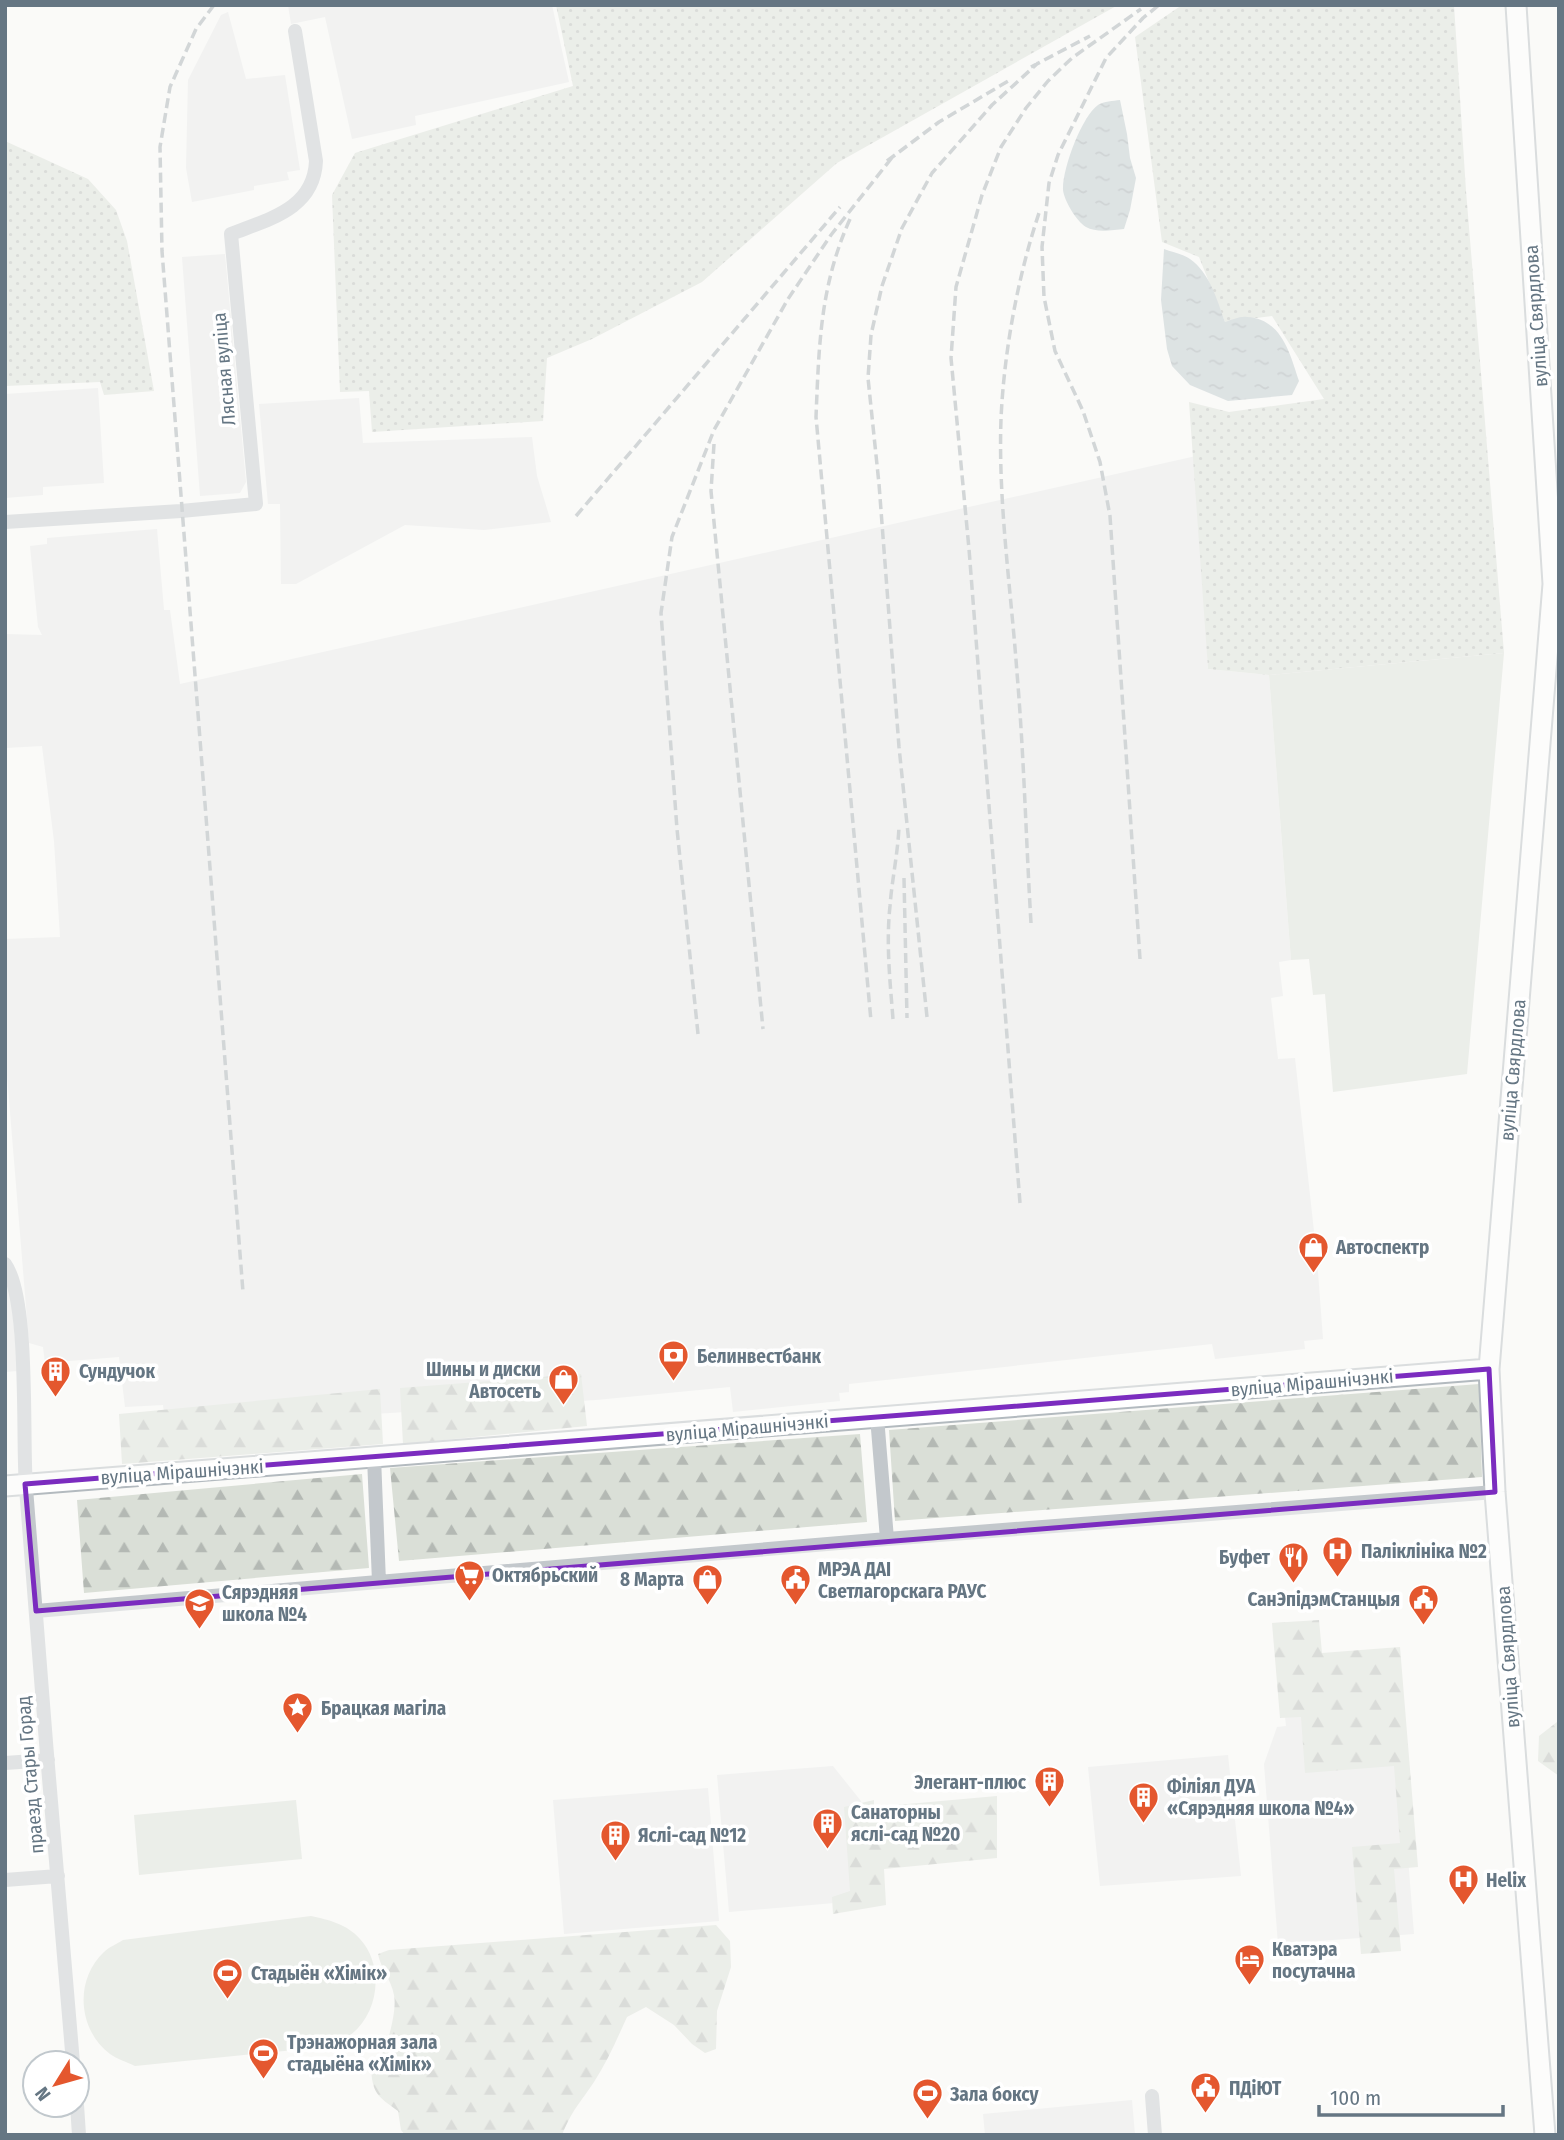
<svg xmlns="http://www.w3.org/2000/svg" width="1564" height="2140" font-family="'Fira Sans Condensed',sans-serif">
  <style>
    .built { fill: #e8e9e9 }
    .forest { fill: url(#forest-firs) }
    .park { fill: url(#park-dots) }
    .pitch { fill: #dadfd7 }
    .water { fill: url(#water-ripples) }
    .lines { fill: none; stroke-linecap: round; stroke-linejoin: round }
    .secondary-casing { stroke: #b3babf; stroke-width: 23 }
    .street { stroke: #c3c8cc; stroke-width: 14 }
    .secondary { stroke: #fff; stroke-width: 19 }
    .rail { stroke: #a2aab0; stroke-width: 3.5; stroke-dasharray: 10 5; stroke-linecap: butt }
    .marked { fill: none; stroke: #7b2cbf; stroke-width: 5; stroke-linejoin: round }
    .labels { text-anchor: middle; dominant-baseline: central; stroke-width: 7; stroke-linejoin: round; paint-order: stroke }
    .street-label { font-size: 19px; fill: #657683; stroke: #fff }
    .poi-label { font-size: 19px; font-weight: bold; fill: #657683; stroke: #fff; text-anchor: start }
  </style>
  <defs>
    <pattern id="forest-firs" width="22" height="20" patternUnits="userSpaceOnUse" patternTransform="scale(1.75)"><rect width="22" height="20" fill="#dadfd7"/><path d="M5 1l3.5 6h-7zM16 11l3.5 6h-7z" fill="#b4b9b4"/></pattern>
    <pattern id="park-dots" width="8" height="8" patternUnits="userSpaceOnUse" patternTransform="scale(1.75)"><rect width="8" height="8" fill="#dadfd7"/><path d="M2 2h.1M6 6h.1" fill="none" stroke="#b4b9b4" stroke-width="1.8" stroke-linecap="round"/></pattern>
    <pattern id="water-ripples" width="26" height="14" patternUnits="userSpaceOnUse" patternTransform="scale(1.75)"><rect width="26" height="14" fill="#bbc7cb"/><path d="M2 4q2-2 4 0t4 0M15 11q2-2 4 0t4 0" fill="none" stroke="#9ca6aa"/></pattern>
  </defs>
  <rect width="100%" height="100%" fill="#fafaf8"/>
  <path class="built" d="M288 5H552L569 82 415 116 416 125 352 139 325 17 291 24Z
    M228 12 246 79 285 75 300 170 287 172 289 180 254 186V190L192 202 186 168 188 80 221 15Z
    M225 254 246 482 240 493 200 496 182 257Z
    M98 388 104 483 43 487V495L5 498V394Z
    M359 398 363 443 532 437 537 476 551 522 484 530 405 525 296 584H281L280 504H268L259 404Z
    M1196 456 1208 669 1269 675 1291 960 1279 962 1283 996 1271 998 1278 1059 1295 1058 1317 1259 1323 1339 1304 1341 1305 1349 1215 1359 1212 1344 849 1384V1392L839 1393 840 1401 733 1412 730 1387 596 1400 166 1427 163 1405 125 1407 119 1357 45 1363 43 1347 29 1343 5 1051V939L60 937 54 841 42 746 5 748V634L42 635 38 627 30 546 47 544V538L157 529 164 610H170L180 684Z
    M5 1277H9L18 1371 5 1372Z
    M1284 1706 1397 1718 1414 1934 1278 1944 1264 1764 1277 1727 1286 1726Z
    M1228 1755 1241 1876 1100 1886 1088 1767Z
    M833 1766 861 1801 869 1900 729 1912 717 1775Z
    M708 1788 719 1921 564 1934 553 1800Z
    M1132 2100 1135 2135H985L983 2114Z"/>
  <path class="forest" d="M581 1374 587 1426 403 1444 400 1388Z
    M1479 1384 1482 1477 895 1521 889 1430Z
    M380 1389 383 1444 122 1464 119 1414Z
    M860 1434 867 1522 399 1561 390 1468Z
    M362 1474 369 1568 84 1593 77 1500Z
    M1319 1620 1322 1653 1400 1647 1418 1867 1394 1869 1401 1951 1361 1954 1352 1847 1400 1843 1394 1766 1305 1773 1301 1717 1280 1718 1272 1623Z
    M1557 1722H1559V1776L1538 1761 1539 1736Z
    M997 1796V1858L884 1869 886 1905 833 1914 832 1897 850 1891 844 1807 874 1800V1807Z
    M716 1925 730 1941 731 1967 717 2011 716 2049 705 2053 692 2044 674 2025 646 2007 627 2017C617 2039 607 2062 594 2082 580 2103 572 2110 562 2135H405L401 2130 398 2111C377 2096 372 2093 371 2066 375 2063 380 2059 382 2054 389 2041 397 2009 394 1995 391 1979 381 1969 378 1954L389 1950Z"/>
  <path class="park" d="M556 5H1118L837 163 702 282 592 339 547 358 543 421 372 432 369 391 340 392 332 195 355 153 573 86Z
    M1182 5H1454L1466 191 1504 653 1269 675 1208 669 1189 402 1229 412 1324 399 1272 316 1225 322 1199 257 1162 242 1135 37Z
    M5 141 88 179 116 210 127 241 154 391 104 395 100 382 5 386Z"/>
  <path class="pitch" d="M1504 653 1467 1074 1333 1092 1325 994 1313 995 1309 959 1291 960 1269 675Z
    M296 1800 302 1859 139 1875 134 1815Z
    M311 1916C329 1920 347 1924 360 1939 385 1966 379 2015 349 2036 342 2041 332 2044 324 2047L135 2066C127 2062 117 2059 110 2054 78 2030 74 1980 104 1952 109 1947 117 1944 123 1940Z"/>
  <path class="water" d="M1120 100 1127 134 1130 158 1136 178 1130 210 1124 229C1113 230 1096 233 1086 227 1076 221 1064 200 1063 190 1062 169 1082 116 1098 105 1104 101 1113 101 1120 100Z
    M1164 249C1172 252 1183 254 1190 259 1210 273 1217 300 1225 322 1232 320 1240 316 1247 317 1282 319 1290 354 1299 381L1292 395 1228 401 1190 385 1172 366 1167 349 1161 300Z"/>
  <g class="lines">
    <defs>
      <path id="secondary" d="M1516 5 1553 584 1489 1369 1495 1492 1545 2135
        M5 1486 1489 1369"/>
    </defs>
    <use href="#secondary" class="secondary-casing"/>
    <path class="street" d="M5 522 181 511 256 504 231 234C269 219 314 209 316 161L295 31
      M5 1264C30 1299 22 1438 26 1488 40 1680 57 1871 73 2063
      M877 1417 887 1539
      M374 1457 379 1582
      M36 1611 887 1539 1495 1492
      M5 1763 48 1760
      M5 1880 58 1876
      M1152 2096 1155 2135
      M77 2105 79 2135"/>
    <use href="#secondary" class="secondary"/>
    <path class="rail" d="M214 5 196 29 170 87 160 147 162 251 243 1292
      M1031 67 1090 36
      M887 161 939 122 1010 80
      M850 219C820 286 819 345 816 417L871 1021
      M714 444 711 491 763 1029
      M576 516 840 207
      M904 878 907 1018
      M1031 923C1026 840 1024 756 1017 673 1011 590 998 502 1001 419 1004 351 1018 275 1040 210
      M1140 959 1110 516 1100 462 1083 411 1055 351 1044 297 1042 247 1049 183 1058 155 1106 58 1143 18 1159 5
      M927 1017 899 747 879 484 868 378 871 335 882 286 902 228 932 173 992 105 1038 63
      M893 1019C890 981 886 944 890 906 892 879 898 853 899 826
      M698 1034 677 829 661 613 672 537 714 430 788 299 831 235 894 155
      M1020 1203 969 549 951 358 956 287 982 195 1001 147 1026 108 1048 81 1072 58 1141 9"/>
  </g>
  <path d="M0 0H1564V2140H0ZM1489 1369 1495 1492 36 1611 25 1484Z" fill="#fafaf8" fill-opacity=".55" fill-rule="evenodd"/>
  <path class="marked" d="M1489 1369 1495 1492 36 1611 25 1484Z"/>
  <defs>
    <symbol id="shop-pin" viewBox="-11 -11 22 30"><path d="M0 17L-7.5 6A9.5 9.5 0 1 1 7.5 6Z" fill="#e4572e" stroke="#fff"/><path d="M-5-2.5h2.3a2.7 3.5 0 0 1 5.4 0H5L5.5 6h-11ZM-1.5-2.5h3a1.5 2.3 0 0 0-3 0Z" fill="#fff"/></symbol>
    <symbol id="bank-pin" viewBox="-11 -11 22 30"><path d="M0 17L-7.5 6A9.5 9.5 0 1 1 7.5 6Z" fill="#e4572e" stroke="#fff"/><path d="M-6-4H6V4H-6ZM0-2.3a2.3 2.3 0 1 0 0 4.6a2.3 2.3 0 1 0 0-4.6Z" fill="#fff"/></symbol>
    <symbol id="building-pin" viewBox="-11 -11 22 30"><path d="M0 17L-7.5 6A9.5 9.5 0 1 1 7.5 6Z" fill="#e4572e" stroke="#fff"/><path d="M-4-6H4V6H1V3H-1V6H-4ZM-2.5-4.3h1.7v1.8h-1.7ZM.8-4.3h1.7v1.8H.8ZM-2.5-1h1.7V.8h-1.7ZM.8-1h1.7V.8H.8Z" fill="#fff"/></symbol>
    <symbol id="hospital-pin" viewBox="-11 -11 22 30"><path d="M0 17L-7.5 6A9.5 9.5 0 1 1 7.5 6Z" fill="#e4572e" stroke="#fff"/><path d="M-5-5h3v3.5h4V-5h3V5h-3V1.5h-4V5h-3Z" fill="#fff"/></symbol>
    <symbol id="restaurant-pin" viewBox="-11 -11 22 30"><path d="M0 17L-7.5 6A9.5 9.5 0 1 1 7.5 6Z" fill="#e4572e" stroke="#fff"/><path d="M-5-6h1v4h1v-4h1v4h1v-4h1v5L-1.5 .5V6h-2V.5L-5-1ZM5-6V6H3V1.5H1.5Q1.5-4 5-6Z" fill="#fff"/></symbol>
    <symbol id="supermarket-pin" viewBox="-11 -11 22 30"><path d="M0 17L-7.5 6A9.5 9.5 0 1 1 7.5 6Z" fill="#e4572e" stroke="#fff"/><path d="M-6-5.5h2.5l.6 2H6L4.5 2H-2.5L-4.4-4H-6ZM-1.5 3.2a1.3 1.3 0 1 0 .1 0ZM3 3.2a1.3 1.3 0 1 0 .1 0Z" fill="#fff"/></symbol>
    <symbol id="civic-pin" viewBox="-11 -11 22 30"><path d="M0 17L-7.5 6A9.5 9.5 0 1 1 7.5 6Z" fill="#e4572e" stroke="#fff"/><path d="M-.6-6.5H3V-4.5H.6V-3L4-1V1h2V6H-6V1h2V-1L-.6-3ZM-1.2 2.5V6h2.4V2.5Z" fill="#fff"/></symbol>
    <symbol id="school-pin" viewBox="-11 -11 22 30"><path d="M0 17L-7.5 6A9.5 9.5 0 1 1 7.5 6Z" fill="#e4572e" stroke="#fff"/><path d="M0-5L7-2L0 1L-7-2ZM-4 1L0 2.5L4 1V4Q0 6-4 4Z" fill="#fff"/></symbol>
    <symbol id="sight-pin" viewBox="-11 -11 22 30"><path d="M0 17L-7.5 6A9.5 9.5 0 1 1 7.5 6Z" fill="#e4572e" stroke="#fff"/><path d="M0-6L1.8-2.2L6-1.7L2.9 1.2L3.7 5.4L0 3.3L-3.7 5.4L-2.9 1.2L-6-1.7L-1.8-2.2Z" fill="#fff"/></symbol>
    <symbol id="hotel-pin" viewBox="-11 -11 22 30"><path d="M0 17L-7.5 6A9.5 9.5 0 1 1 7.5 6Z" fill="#e4572e" stroke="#fff"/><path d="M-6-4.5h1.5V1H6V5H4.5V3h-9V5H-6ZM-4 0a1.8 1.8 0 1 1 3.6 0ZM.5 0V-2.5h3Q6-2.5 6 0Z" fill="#fff"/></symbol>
    <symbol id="stadium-pin" viewBox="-11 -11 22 30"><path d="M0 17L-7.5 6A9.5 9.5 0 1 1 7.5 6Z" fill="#e4572e" stroke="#fff"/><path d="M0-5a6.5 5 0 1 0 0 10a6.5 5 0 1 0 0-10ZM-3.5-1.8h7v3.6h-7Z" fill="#fff"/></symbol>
  </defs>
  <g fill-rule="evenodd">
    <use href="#shop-pin" x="1296" y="1230" width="35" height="47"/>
    <use href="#bank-pin" x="656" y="1338" width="35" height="47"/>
    <use href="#building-pin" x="38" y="1354" width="35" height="47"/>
    <use href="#shop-pin" x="546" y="1362" width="35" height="47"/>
    <use href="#hospital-pin" x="1320" y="1534" width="35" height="47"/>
    <use href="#restaurant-pin" x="1276" y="1540" width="35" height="47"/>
    <use href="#supermarket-pin" x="452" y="1558" width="35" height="47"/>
    <use href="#shop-pin" x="690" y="1562" width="35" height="47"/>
    <use href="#civic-pin" x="778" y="1562" width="35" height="47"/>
    <use href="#civic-pin" x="1406" y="1582" width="35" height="47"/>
    <use href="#school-pin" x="182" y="1586" width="35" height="47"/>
    <use href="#sight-pin" x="280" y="1690" width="35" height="47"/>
    <use href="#building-pin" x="1032" y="1764" width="35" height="47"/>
    <use href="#building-pin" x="1126" y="1780" width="35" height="47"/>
    <use href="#building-pin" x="810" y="1806" width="35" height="47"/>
    <use href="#building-pin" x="598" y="1818" width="35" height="47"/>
    <use href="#hospital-pin" x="1446" y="1862" width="35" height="47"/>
    <use href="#hotel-pin" x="1232" y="1942" width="35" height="47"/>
    <use href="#stadium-pin" x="210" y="1956" width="35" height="47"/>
    <use href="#stadium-pin" x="246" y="2036" width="35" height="47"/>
    <use href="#civic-pin" x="1188" y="2070" width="35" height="47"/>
    <use href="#stadium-pin" x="910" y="2076" width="35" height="47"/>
  </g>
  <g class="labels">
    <g class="street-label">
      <text transform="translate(1536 316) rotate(-94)">вуліца Свярдлова</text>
      <text transform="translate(224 369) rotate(-95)">Лясная вуліца</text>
      <text transform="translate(1513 1070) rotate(-85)">вуліца Свярдлова</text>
      <text transform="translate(1312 1383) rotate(-5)">вуліца Мірашнічэнкі</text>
      <text transform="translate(747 1428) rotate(-5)">вуліца Мірашнічэнкі</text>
      <text transform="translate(182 1472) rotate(-4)">вуліца Мірашнічэнкі</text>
      <text transform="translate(1508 1657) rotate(-94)">вуліца Свярдлова</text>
      <text transform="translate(30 1775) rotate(-95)">праезд Стары Горад</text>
    </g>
    <g class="poi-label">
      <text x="1336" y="1247">Автоспектр</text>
      <text x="697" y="1356">Белинвестбанк</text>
      <text x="541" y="1369" text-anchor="end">Шины и диски<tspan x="541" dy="22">Автосеть</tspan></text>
      <text x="79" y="1371">Сундучок</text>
      <text x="1361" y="1551">Паліклініка №2</text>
      <text x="1270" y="1557" text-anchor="end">Буфет</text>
      <text x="818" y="1569">МРЭА ДАІ<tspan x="818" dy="22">Светлагорскага РАУС</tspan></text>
      <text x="492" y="1575">Октябрьский</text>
      <text x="684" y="1579" text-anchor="end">8 Марта</text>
      <text x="222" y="1592">Сярэдняя<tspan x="222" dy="22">школа №4</tspan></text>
      <text x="1400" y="1599" text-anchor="end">СанЭпідэмСтанцыя</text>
      <text x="321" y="1708">Брацкая магіла</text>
      <text x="1026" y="1782" text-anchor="end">Элегант-плюс</text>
      <text x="1167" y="1786">Філіял ДУА<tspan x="1167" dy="22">«Сярэдняя школа №4»</tspan></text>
      <text x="851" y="1812">Санаторны<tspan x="851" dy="22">яслі-сад №20</tspan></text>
      <text x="638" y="1835">Яслі-сад №12</text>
      <text x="1486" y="1880">Helix</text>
      <text x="1272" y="1949">Кватэра<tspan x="1272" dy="22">посутачна</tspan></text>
      <text x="251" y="1973">Стадыён «Хімік»</text>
      <text x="287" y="2042">Трэнажорная зала<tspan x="287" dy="22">стадыёна «Хімік»</tspan></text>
      <text x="1229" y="2088">ПДіЮТ</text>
      <text x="950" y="2094">Зала боксу</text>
    </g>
  </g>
  <rect width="1564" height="2140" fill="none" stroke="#657683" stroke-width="14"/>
  <g transform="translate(56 2084) rotate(233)"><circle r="33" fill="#ffffff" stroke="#c1c8cd" stroke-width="2"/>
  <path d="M0-5L12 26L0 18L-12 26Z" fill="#e4572e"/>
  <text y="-10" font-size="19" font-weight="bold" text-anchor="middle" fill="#657683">N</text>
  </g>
  <path d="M1319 2105v10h184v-10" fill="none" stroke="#657683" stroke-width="3.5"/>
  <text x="1330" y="2105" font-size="21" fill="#657683" stroke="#ffffff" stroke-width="5" paint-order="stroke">100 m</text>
</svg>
